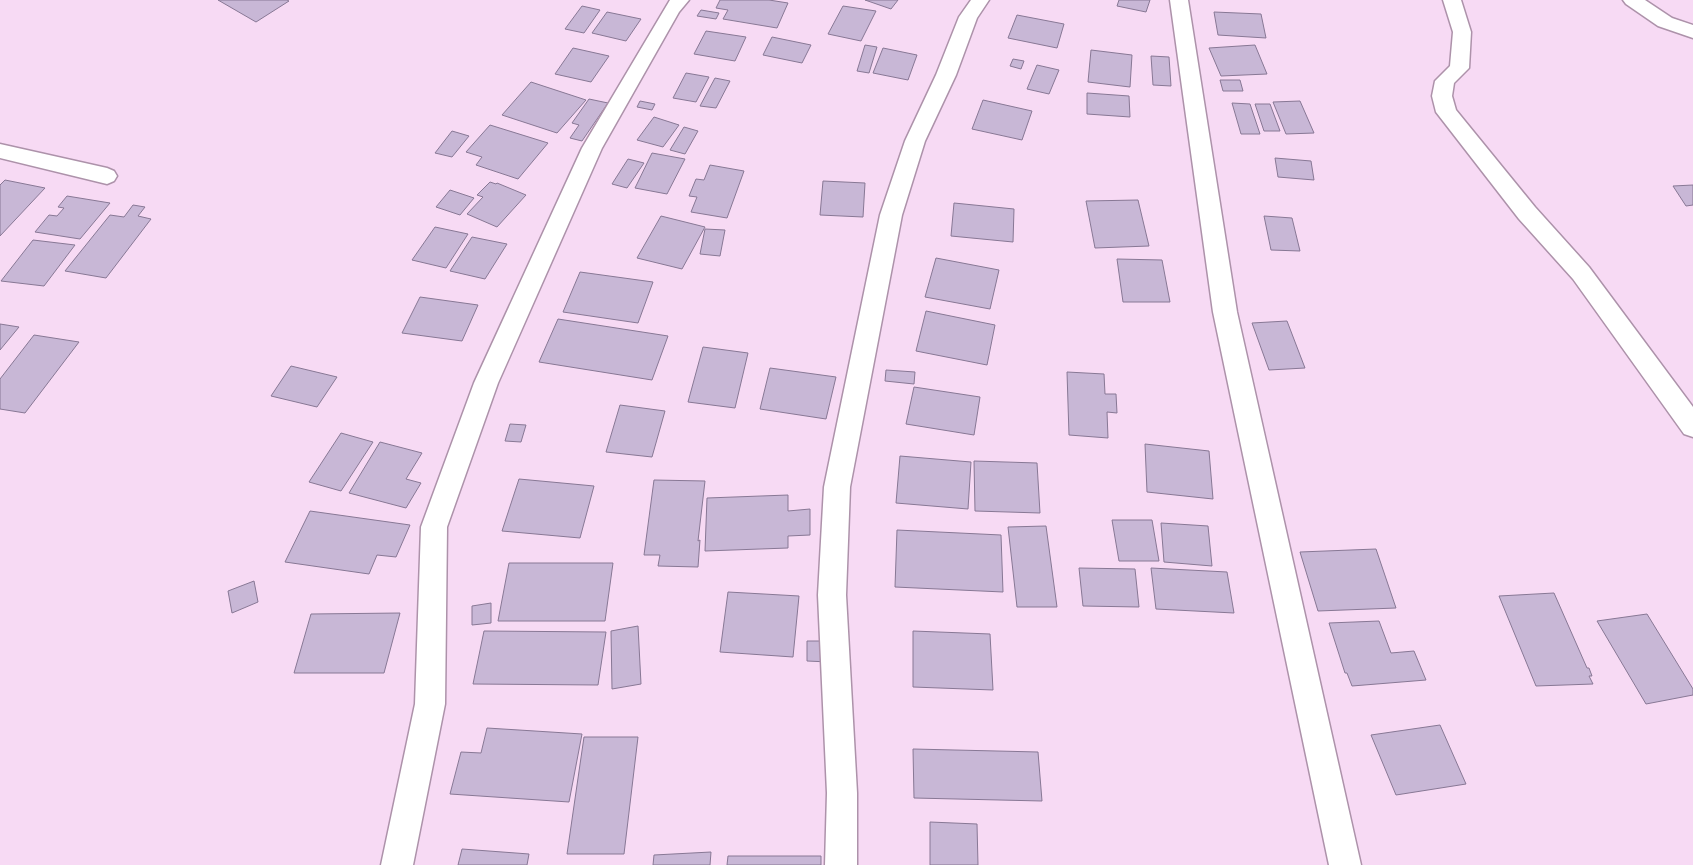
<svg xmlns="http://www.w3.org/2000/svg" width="1693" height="865" font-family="'Exo 2',sans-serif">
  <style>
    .building { fill: #c8b7d6; stroke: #887895 }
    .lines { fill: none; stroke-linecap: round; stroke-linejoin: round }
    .minor-casing { stroke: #ad92aa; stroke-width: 3 }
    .minor { fill: #fff; fill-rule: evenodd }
  </style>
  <rect width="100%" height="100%" fill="#f7daf4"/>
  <path class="building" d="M218 0H287L289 1 256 22Z
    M720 0H769L788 3 777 28 723 19 728 10 716 8Z
    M865 0H898L891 9Z
    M1119 0H1150L1146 12 1117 6Z
    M582 6 600 10 584 33 565 29Z
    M843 6 876 11 861 41 828 34Z
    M701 10 719 13 716 19 697 16Z
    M607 12 641 19 626 41 592 33Z
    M1214 12 1261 14 1266 38 1218 35Z
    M1017 15 1064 24 1057 48 1008 38Z
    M706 31 746 37 735 61 694 54Z
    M772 37 811 45 802 63 763 55Z
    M865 45 877 47 869 73 857 71Z
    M1255 45 1267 74 1221 76 1209 48Z
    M573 48 609 56 591 82 555 74Z
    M883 48 917 55 908 80 873 73Z
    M1091 50 1132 55 1130 87 1088 82Z
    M1151 56 1169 57 1171 86 1153 85Z
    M1013 59 1024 61 1021 69 1010 66Z
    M1037 65 1059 70 1049 94 1027 89Z
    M686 73 709 77 696 102 673 98Z
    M715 78 730 81 716 108 700 106Z
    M1220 80H1240L1243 91H1223Z
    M531 82 586 100 557 133 502 115Z
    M1087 93 1129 96 1130 117 1087 114Z
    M589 99 608 103 582 141 570 138 579 125 572 123Z
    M983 100 1032 111 1022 140 972 129Z
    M640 101 655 104 652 110 637 107Z
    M1300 101 1314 133 1286 134 1273 102Z
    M1232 103 1250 104 1260 134H1241Z
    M1255 104H1270L1280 131H1264Z
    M654 117 679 125 663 147 637 140Z
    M490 125 548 143 518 179 476 165 482 157 466 152Z
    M684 127 698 131 685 154 670 150Z
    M452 131 469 136 452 157 435 153Z
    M652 153 685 159 667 194 635 188Z
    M1275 158 1311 161 1314 180 1278 177Z
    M628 159 644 163 627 188 612 184Z
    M710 165 744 171 727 218 691 212 697 197 689 196 696 179 704 180Z
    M5 180 45 188 0 236V185Z
    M823 181 865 183 863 217 820 215Z
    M490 182 496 184 497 183 526 195 497 227 467 214 483 197 477 195Z
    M1693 185V205L1686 206 1673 186Z
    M450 190 474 198 460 215 436 207Z
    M67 196 110 203 80 239 35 232 49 215 57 216 64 208 58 207Z
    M1138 200 1149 246 1095 248 1086 201Z
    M954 203 1014 209 1013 242 951 236Z
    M133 205 145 207 138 216 151 219 106 278 65 271 110 215 124 217Z
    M661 216 705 227 682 269 637 258Z
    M1264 216 1292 218 1300 251 1271 250Z
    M435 227 468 234 446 268 412 260Z
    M705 229 725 230 720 256 700 254Z
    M472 237 507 244 485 279 450 271Z
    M33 240 75 245 44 286 1 281Z
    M936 258 999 270 990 309 925 297Z
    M1117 259 1162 260 1170 302H1123Z
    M580 272 653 282 638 323 563 312Z
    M420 297 478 305 462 341 402 333Z
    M926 311 995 325 987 365 916 351Z
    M558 319 668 336 652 380 539 362Z
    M1287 321 1305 368 1269 370 1252 323Z
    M0 324 19 327 0 350Z
    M34 335 79 342 25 413 0 409V379Z
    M703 347 748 353 735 408 688 402Z
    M291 366 337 377 317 407 271 396Z
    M770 368 836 377 826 419 760 409Z
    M886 370 915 372 914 384 885 381Z
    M1067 372 1104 374 1105 394H1116L1117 413 1107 412 1108 438 1069 435Z
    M914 387 980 397 974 435 906 424Z
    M620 405 665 411 652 457 606 452Z
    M510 424 526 425 521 442 505 441Z
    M341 433 373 442 341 491 309 482Z
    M380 442 422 453 406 479 421 483 406 508 349 493Z
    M1145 444 1209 451 1213 499 1147 492Z
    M900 456 971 462 968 509 896 503Z
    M974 461 1037 463 1040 513 975 511Z
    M519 479 594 486 580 538 502 531Z
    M654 480 705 481 698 541 700 540 698 567 658 566 660 555H644Z
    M788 495V511L810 509V535L788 536V548L705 551 707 498Z
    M310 511 410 525 396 557 377 555 369 574 285 562Z
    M1112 520H1152L1159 561H1119Z
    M1161 523 1208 526 1212 566 1164 562Z
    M1046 526 1057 607H1017L1008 527Z
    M897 530 1001 535 1003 592 895 587Z
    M1376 549 1396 608 1318 611 1300 552Z
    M509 563H613L605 621H498Z
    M1079 568 1135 569 1139 607 1083 606Z
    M1151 568 1227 572 1234 613 1156 609Z
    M254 581 258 602 232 613 228 591Z
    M728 592 799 596 793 657 720 652Z
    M1554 593 1587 668H1589L1592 676H1589L1593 684 1536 686 1499 596Z
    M491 603V623L472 625V606Z
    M400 613 384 673H294L311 614Z
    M1647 614 1693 689V695L1646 704 1597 621Z
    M1379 621 1391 653 1414 651 1426 680 1352 686 1347 673H1345L1329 623Z
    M638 626 641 684 612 689 611 631Z
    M484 631 606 632 598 685 473 684Z
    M913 631 990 634 993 690 913 687Z
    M807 641H829V662L807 661Z
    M1440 725 1466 784 1396 795 1371 735Z
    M487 728 582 734 569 802 450 794 461 752 481 753Z
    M584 737H638L624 854H567Z
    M913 749 1038 752 1042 801 914 798Z
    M930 822 977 824 978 865H930Z
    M462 849 529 854 527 865H458Z
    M711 852 710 865H653L654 855Z
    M728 856H821V865H727Z"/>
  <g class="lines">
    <defs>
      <path id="minor" d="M670 0H689L679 12 602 148 498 383 447 527 445 704 413 865H381L415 704 421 527 474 383 582 148Z
        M971 0H989L977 18 956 75 925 141 902 215 850 487 846 595 857 793V865H825L827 793 818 595 824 487 880 215 905 141 936 75 959 17Z
        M1170 0H1188L1237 312 1361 865H1329L1213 312Z
        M1443 0H1461L1471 32 1469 68 1454 83 1452 96 1456 110 1535 207 1589 267 1693 407V437L1684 434 1573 279 1519 219 1436 112 1432 96 1435 81 1450 66 1453 32Z
        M1623 0H1645L1672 18 1693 25V38L1658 26 1626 4Z
        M0 144 107 168 114 171 117 176 114 181 107 184 0 158Z"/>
    </defs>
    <use href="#minor" class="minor-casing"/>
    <use href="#minor" class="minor"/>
  </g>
</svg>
